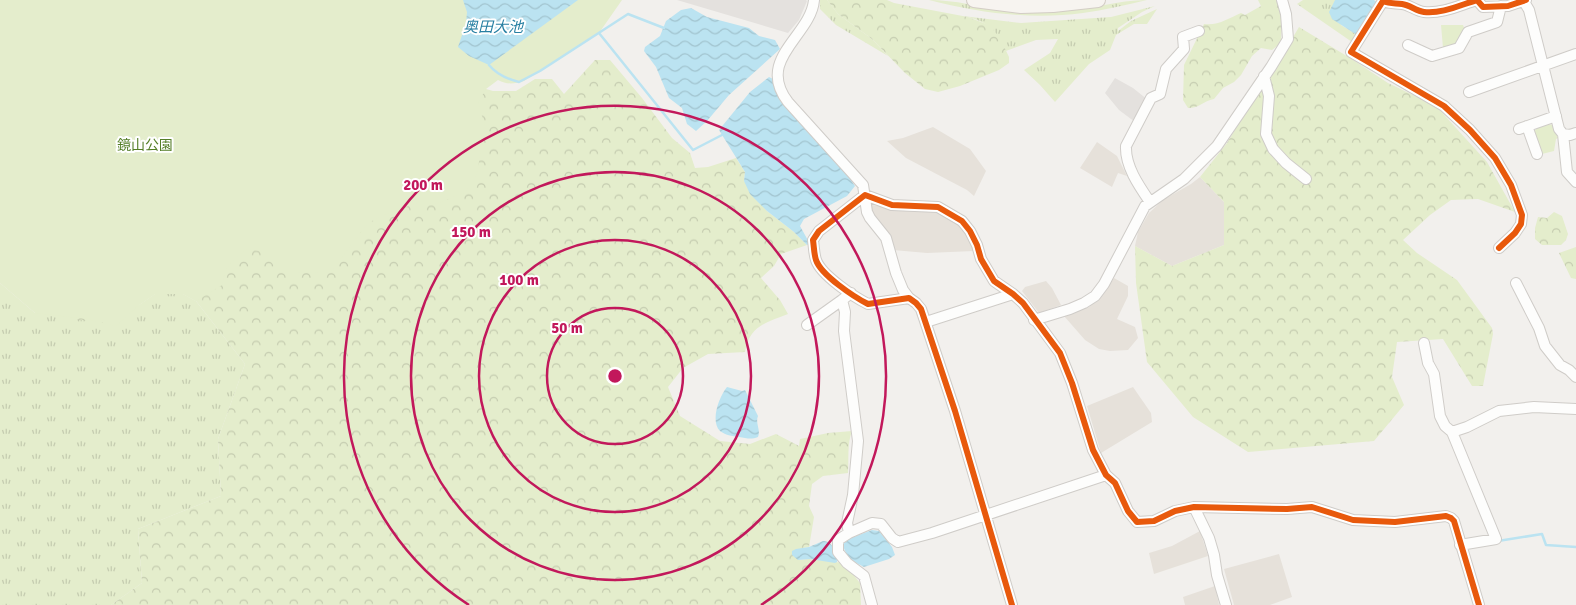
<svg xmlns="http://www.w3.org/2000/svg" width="1576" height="605" font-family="Signika,'Noto Sans JP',sans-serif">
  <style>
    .residential { fill: #e6e1da }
    .grass { fill: url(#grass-tufts) }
    .forest { fill: url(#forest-crowns) }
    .park { fill: #e4edcc }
    .parking { fill: #e4e1de }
    .water { fill: url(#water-waves) }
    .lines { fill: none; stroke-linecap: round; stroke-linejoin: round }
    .stream { stroke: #bbe3f1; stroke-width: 2.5 }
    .street-casing { stroke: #cfccc8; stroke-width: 12 }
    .secondary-casing { stroke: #d3cdc5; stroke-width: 16 }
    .street { stroke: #fdfdfc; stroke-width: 10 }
    .secondary { stroke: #f7f4f0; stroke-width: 14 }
    .cycleway-casing { stroke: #fff; stroke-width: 9 }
    .cycleway { stroke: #e8590c; stroke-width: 6 }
    .ring { fill: none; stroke: #c2185b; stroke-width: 2.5 }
    .labels { text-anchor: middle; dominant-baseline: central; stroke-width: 4; stroke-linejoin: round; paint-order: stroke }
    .park-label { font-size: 14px; fill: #547e27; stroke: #fff }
    .water-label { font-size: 15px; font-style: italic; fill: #277fa2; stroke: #fff }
    .centre { fill: #c2185b; stroke: #fff; stroke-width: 2.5 }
    .ring-label { font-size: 15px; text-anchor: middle; font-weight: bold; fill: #c2185b; stroke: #fff; stroke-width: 4; stroke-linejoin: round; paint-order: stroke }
  </style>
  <defs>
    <pattern id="grass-tufts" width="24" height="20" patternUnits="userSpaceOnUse" patternTransform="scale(1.25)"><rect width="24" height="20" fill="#e4edcc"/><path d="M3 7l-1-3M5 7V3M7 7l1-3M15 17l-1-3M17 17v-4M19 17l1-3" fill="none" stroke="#c5ccb0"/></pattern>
    <pattern id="forest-crowns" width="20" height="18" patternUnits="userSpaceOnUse" patternTransform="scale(1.25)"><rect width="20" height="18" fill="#e4edcc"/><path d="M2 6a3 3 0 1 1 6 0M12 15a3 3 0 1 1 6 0" fill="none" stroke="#c5ccb0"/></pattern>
    <pattern id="water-waves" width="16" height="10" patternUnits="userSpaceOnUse" patternTransform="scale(1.25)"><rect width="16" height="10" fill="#bbe3f1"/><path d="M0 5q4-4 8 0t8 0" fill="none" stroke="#a2c4cf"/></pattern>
  </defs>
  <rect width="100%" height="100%" fill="#f2f0ed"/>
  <path class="residential" d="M933 127 970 149 986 171 974 196 967 190 906 158 887 141 903 138Z
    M1097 142 1117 156 1127 176 1118 173 1112 187 1080 168Z
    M1200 177 1224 202V245L1172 266 1135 246 1138 232 1149 213 1163 200 1191 184Z
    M872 205 894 208 935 211 945 216 958 225 967 234 974 251 927 253 893 250 870 210Z
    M1114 278 1128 286V296L1117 319 1135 327 1138 338 1128 350 1110 351 1099 349 1085 340 1064 316 1089 307 1104 293Z
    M1046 281 1052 288 1061 305 1039 313 1022 291 1025 287Z
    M1133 387 1151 413 1152 422 1101 453 1087 406Z
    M1200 531 1208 556 1154 574 1149 553 1172 546Z
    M1279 554 1292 597 1270 605H1234L1224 569Z
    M1215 586 1219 605H1185L1183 597Z"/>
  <path class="grass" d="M820 0H827L838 14 872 39 888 56 836 25 820 9Z
    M929 0C955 0 980 7 1005 10 1023 12 1042 11 1059 11 1089 10 1118 0 1147 0 1126 5 1104 10 1083 13 1032 20 979 13 929 0Z
    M1303 0H1335L1341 25 1357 35 1352 42 1297 4Z
    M1155 6 1142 12 1118 28V31L1131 21 1157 9 1147 24H1134L1116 35 1110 50 1089 64 1055 102 1040 85 1024 70 1050 53 1058 39 1036 40 1006 51C995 29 988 21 963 16L1021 23 1111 17Z
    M0 283 35 313 139 305 155 294H183L196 301 245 364 218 439 221 496 138 529 142 583 111 605H0Z"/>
  <path class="forest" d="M0 0 448 78 493 91H516L535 79H552L564 94 595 60H610L642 98 672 138 690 153 695 168 708 167 736 158 745 172 744 181 767 211 794 232 807 245 781 254 774 266 761 278 780 300 788 314C767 322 749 326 745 352L708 354 683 368 668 387 680 416 720 441 750 444 776 434 799 446 800 439 828 433 852 431C847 444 849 459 848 473L823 476 812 484 809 506 814 517 809 547 803 548 798 560 810 559 844 563 860 583 861 605H111L142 583 138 529 221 496 218 439 245 364 196 301 183 294H155L139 305 116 326 44 314Z
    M827 0H887L894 3 968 17 989 25 1000 38 1009 57V63L999 70 960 86 938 92 925 89 905 73 872 39 838 14Z
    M1258 0H1278L1282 16 1281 43 1272 50 1261 48 1252 56 1241 75 1234 82 1223 88 1214 99C1203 101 1200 108 1188 108L1183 100 1184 65 1204 24C1218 26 1229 18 1241 13L1245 15 1261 6Z
    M1299 27 1350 58 1388 83 1436 106 1487 162 1515 212 1478 199 1451 200 1430 215 1403 240 1417 253 1457 280 1492 328 1493 334 1483 386H1472L1443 339 1397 342 1392 377 1404 405 1374 441 1248 452 1193 417 1147 362 1136 283 1135 246 1172 266 1224 245V202L1200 177 1227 143 1244 115 1263 88Z
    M1554 212 1562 216 1568 234 1566 240 1561 245H1542L1535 239V228L1538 217 1547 218Z
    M1576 247V279L1571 278 1559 253Z"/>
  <path class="park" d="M0 0H622L599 33 524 81C514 84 507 85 498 80L486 89 478 103 487 132 482 145 477 173 466 192 438 203 414 204 391 212 368 223 330 273 296 272 266 252 248 249C231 260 226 265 222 285L196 301 183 294H155L139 305 116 326 87 319 35 313 0 283Z
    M1441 25H1463L1465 30 1457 45 1443 48Z
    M1547 124 1553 125 1558 138 1556 139 1554 151 1542 154 1533 133 1537 128Z"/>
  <path class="parking" d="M677 0H806L807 1 799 20 788 33Z
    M1115 78 1133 88 1148 100 1135 122 1119 110 1105 93Z"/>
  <path class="water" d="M463 0H578L489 65 469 56 458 47 466 23 467 12Z
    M1335 0H1374L1378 3 1357 35 1332 19 1329 12Z
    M691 8 707 17 749 28 759 36 775 40 780 49 729 95 707 121 696 131 687 124 682 108 669 98 656 67 644 51 645 47 660 36 666 21 681 10Z
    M769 77 773 79 776 91 781 102 842 167 855 186 847 196 804 219 800 226 810 244 807 245 794 232 767 211 750 194 744 181 745 172 719 130 750 92Z
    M727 387 742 391 745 390 758 416C755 423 761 430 758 437 751 440 746 438 739 437 732 436 725 435 720 431 710 421 719 397 727 387Z
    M872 530 879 531 892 547 895 555 889 559 864 567C854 562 845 557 843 544L851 538Z
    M823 541C833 541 834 551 838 559L837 562 835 563 810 559 798 560 792 555V551L796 549 809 547Z"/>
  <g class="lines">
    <path class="stream" d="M599 33 693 150 722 135
      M489 65C497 75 507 79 519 82L540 71 628 14 664 28
      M1498 541 1542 534 1546 545 1576 547"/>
    <defs>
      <path id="street" d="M814 0C811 36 755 59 788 102L863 185 867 212 870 218 886 238 896 273 903 290 909 298
        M1523 0 1529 10 1559 129 1563 134 1570 135 1576 133
        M1408 45 1432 56 1459 48 1468 32 1497 22 1501 6
        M1264 76 1269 96 1266 134 1273 149 1286 163 1306 179
        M1469 92 1576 54
        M1527 126 1537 154
        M1519 129 1556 116
        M1563 134 1567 172 1576 182
        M1150 202C1139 186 1125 166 1126 146L1151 98 1160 94 1166 69 1184 49 1183 37 1199 31
        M1499 248 1515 233 1521 224 1522 215 1511 185 1495 158 1470 130 1444 106 1351 52 1383 1C1390 4 1395 3 1402 4 1410 5 1416 11 1424 12 1442 14 1460 5 1477 0L1483 7 1508 6 1526 0
        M1516 283 1539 328 1545 346 1560 365 1569 370 1576 377
        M1034 320 1070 309 1084 303 1095 296 1104 284 1145 206 1184 179 1217 146 1271 67 1288 39 1286 14 1282 0
        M926 322 1013 294
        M807 325 842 300
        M1424 343 1428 363 1434 374 1440 416 1445 426 1452 432
        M1194 507 1209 538 1214 555 1217 575 1226 605
        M849 533 847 523 853 495 858 441 844 331 845 312 842 300 851 293
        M1460 545 1496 539 1452 432 1467 427 1499 411 1534 407 1576 409
        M872 605 864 576 847 563 838 552V540L849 533 872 523 881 524 892 538 898 542 932 533 1106 475
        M1012 605 955 411 921 309 916 303 909 298 868 304C854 297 821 275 816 260 814 254 814 247 813 240L819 231 865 195 892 205 938 207 962 221 970 231 977 245 981 259 994 281 1013 294 1023 303 1060 353 1072 383 1093 450 1106 475 1115 483 1128 511 1137 522 1154 521 1175 511 1194 507 1287 509 1312 507 1353 520 1395 522 1446 516 1451 518 1454 521 1479 605"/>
      <path id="secondary" d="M974 0 1021 6 1053 5 1098 0"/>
    </defs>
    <use href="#street" class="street-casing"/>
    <use href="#secondary" class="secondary-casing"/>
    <use href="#street" class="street"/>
    <use href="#secondary" class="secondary"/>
    <defs>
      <path id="cycleway" d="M1499 248 1515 233 1521 224 1522 215 1511 185 1495 158 1470 130 1444 106 1351 52 1383 1C1390 4 1395 3 1402 4 1410 5 1416 11 1424 12 1442 14 1460 5 1477 0L1483 7 1508 6 1526 0
        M1012 605 955 411 921 309 916 303 909 298 868 304C854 297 821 275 816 260 814 254 814 247 813 240L819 231 865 195 892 205 938 207 962 221 970 231 977 245 981 259 994 281 1013 294 1023 303 1060 353 1072 383 1093 450 1106 475 1115 483 1128 511 1137 522 1154 521 1175 511 1194 507 1287 509 1312 507 1353 520 1395 522 1446 516 1451 518 1454 521 1479 605"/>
    </defs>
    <use href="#cycleway" class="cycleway-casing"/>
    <use href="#cycleway" class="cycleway"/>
  </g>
  <g class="ring">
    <circle cx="615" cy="376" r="68"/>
    <circle cx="615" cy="376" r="136"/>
    <circle cx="615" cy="376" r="204"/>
    <path d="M469 605A271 271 0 1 1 761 605"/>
  </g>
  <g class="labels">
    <g class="park-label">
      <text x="145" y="145">鏡山公園</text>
    </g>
    <g class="water-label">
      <text x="493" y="27">奥田大池</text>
    </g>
  </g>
  <circle cx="615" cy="376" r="8" class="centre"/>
  <g class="ring-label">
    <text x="423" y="190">200 m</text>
    <text x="471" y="237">150 m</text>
    <text x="519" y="285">100 m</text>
    <text x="567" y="333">50 m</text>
  </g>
</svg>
